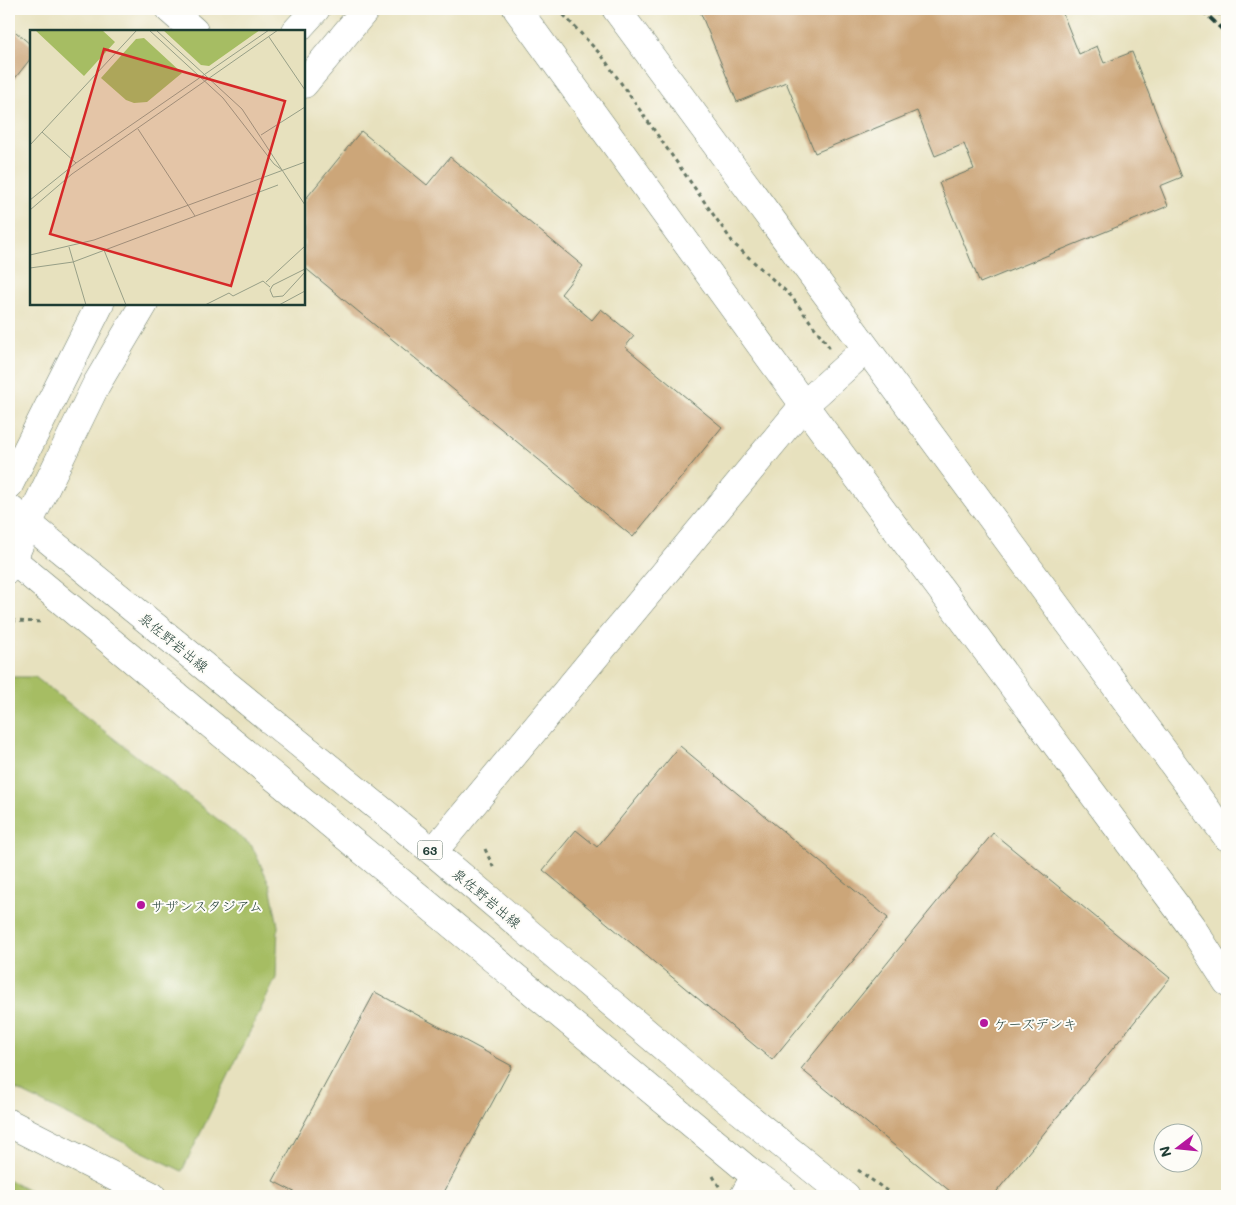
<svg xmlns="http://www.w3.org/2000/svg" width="1236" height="1205" font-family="Mali,'Klee One',sans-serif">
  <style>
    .park { fill: #a6bd63; stroke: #627d4c }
    .building { fill: #cca679 }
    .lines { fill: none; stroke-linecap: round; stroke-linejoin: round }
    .minor-casing { stroke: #657664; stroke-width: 29 }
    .tertiary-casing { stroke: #657664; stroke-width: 29 }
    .primary-casing { stroke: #657664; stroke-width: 29 }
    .path { stroke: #657664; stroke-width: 3; stroke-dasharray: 4 4; stroke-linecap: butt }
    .minor { stroke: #fff; stroke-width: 28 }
    .tertiary { stroke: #fff; stroke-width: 28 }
    .primary { stroke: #fff; stroke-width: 28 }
    .rail { stroke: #1f3d34; stroke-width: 4; stroke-dasharray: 8 4; stroke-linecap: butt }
    .poi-dot { fill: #b5179e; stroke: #fdfcf7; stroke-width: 2 }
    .labels { text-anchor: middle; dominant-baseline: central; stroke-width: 4; stroke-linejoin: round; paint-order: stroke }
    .shield { fill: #fdfcf7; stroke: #62766e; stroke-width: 1 }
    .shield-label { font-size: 12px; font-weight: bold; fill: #1f3d34 }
    .street-label { font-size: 14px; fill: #1f3d34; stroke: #fdfcf7 }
    .poi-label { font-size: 14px; fill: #1f3d34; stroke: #fdfcf7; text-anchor: start }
    .inset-road { fill: none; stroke: #979f87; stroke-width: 1 }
    .view { fill: #d62828; fill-opacity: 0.15; stroke: #d62828; stroke-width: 2.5 }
    .inset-edge { fill: none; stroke: #1f3d34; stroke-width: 2.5 }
  </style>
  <rect width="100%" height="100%" fill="#fdfcf7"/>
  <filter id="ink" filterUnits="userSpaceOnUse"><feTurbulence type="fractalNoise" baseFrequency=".02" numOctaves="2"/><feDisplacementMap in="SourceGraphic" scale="10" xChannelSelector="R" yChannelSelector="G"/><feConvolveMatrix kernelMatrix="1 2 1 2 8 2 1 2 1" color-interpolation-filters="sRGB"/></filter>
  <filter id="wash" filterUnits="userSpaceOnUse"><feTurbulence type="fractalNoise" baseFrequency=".0096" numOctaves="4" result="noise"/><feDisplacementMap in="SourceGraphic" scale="20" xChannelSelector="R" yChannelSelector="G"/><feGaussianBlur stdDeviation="1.12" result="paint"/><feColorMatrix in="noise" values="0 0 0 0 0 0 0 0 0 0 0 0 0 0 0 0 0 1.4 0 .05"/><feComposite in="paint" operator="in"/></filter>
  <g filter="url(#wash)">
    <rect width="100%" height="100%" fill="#e7e1be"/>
    <path class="park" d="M13 677H35L252 846 270 885 278 926 276 978 182 1171 9 1086V685Z
      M9 1180 41 1196H9Z"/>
    <g id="blocks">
      <path class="building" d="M699 9H1061L1079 54 1097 46 1104 63 1132 52 1182 177 1160 186 1168 206 980 283 939 183 974 169 964 144 935 156 917 111 815 153 786 82 737 102Z
        M9 26 31 45V58L9 86Z
        M361 131 427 185 450 157 583 266 561 294 592 320 601 309 634 336 625 347 722 427 633 537 304 267V201Z
        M680 746 888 918 772 1060 543 870 576 830 597 847Z
        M993 833 1170 978 993 1196H956L801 1069Z
        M375 992 512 1066 442 1196H302L273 1181Z"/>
    </g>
  </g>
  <g filter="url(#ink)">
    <use href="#blocks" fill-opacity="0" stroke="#657664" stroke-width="1"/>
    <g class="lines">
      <defs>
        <path id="minor" d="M169 9 194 31
          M616 9 1227 837
          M433 852 804 405 866 349"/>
        <path id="tertiary" d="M517 9 804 405 1191 926 1227 982
          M296 31 316 9
          M304 84 366 9
          M9 485 100 304
          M9 569 28 524 96 385 144 304
          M9 1123 152 1196
          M744 1196 755 1176"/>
        <path id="primary" d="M9 508 433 852 712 1088 846 1196
          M9 557 755 1176 783 1196"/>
      </defs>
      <use href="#minor" class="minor-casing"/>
      <use href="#tertiary" class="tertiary-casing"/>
      <use href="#primary" class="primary-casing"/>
      <path class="path" d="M558 9 602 56 734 244 791 296 830 348
        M12 621 44 622
        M485 849 494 869
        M858 1170 894 1196
        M713 1176 720 1188"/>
      <use href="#minor" class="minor"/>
      <use href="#tertiary" class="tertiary"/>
      <use href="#primary" class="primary"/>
      <path class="rail" d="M1201 9 1227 34
        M1215 9 1227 21"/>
    </g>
  </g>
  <g class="poi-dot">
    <circle cx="141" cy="905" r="5"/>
    <circle cx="984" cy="1023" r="5"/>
  </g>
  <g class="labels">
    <rect class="shield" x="417.5" y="840.5" width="25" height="19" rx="4"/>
    <g class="shield-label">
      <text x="430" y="850">63</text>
    </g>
    <g class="street-label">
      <text transform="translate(174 642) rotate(39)">泉佐野岩出線</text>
      <text transform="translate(487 898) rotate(40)">泉佐野岩出線</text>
    </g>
    <g class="poi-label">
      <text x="151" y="905">サザンスタジアム</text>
      <text x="994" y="1023">ケーズデンキ</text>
    </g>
  </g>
  <g transform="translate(30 30)">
    <rect width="275" height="275" fill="#e7e1be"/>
    <path d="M5 0H72L85 12 54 46ZM133 0H230L179 36 171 35ZM114 8 152 43 117 72 104 73 96 70 71 48 106 9Z" fill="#a6bd63"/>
    <path class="inset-road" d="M119 0 193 68 244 134 252 140M126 0 212 79 275 175M239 7 275 60M108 99 165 186M12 102 46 133M231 105 275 77M0 115 107 0M0 170 46 133 239 0M0 180 42 144 248 0M39 217 56 275M74 220 96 275M0 225 64 210 275 132M0 238 43 232 248 155M275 239 243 255 240 260 243 267 253 266 275 242M236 252 275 216M175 275 199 263 203 266 233 251 240 257M249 275 275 261"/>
    <path class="view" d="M74 19 255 71 201 256 20 204Z"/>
    <rect width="275" height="275" class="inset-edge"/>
  </g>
  <rect width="1236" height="1205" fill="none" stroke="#fdfcf7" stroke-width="30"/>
  <g transform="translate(1178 1148) rotate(254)"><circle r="24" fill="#fdfcf7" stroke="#a4b0a9"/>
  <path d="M0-4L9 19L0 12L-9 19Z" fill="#b5179e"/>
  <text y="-8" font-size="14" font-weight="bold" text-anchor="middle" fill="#1f3d34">N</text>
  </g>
</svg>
